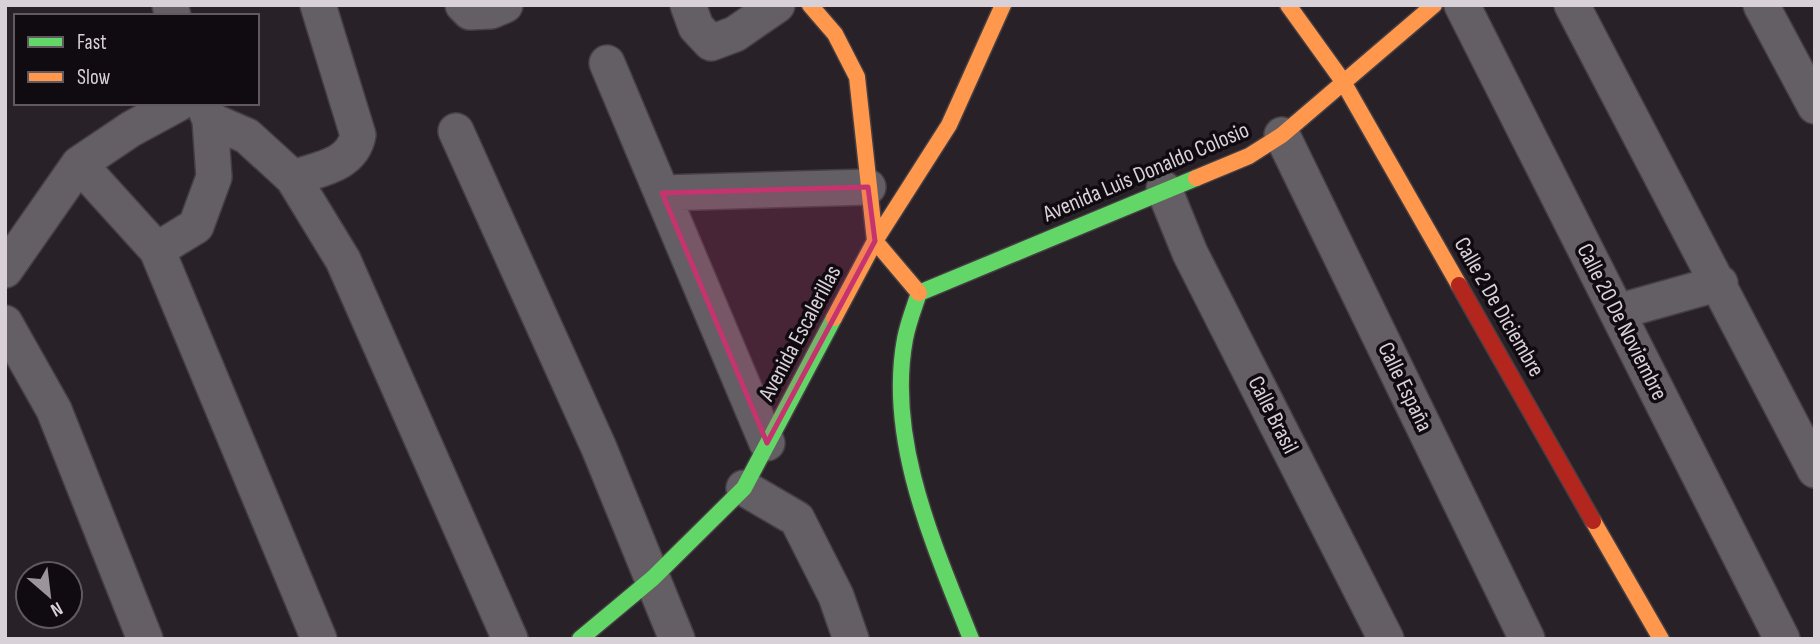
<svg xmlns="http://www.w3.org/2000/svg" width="1820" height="644" font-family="'Sofia Sans Condensed',sans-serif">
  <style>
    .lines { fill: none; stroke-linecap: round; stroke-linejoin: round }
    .street-casing { stroke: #453f44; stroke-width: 38 }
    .fast-casing { stroke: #453f44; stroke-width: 19 }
    .slow-casing { stroke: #453f44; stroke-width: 19 }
    .jam-casing { stroke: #453f44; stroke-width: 19 }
    .street { stroke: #645f64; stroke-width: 35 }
    .fast { stroke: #63d668; stroke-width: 16 }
    .slow { stroke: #ff974d; stroke-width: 16 }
    .jam { stroke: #b3261e; stroke-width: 16 }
    .marked { fill: #c5346e; fill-opacity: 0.2; stroke: #c5346e; stroke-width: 5; stroke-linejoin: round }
    .labels { text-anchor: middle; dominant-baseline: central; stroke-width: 7; stroke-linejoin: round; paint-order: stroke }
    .street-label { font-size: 23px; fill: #d9d1d8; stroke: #100b10 }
  </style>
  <rect width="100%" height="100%" fill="#282228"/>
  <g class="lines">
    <defs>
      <path id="street" d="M170 5 173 16
        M463 5 470 12 491 11 505 5
        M688 5 696 27 711 43 735 34 777 5
        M1462 5 1782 639
        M1572 5 1815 470
        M1761 5 1815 106
        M607 63 767 443
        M210 120 247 136 293 178 343 260 510 639
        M456 131 599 448 677 639
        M1282 135 1527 639
        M79 164 157 250 319 639
        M293 178C318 169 352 166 358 135L318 5
        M1164 189 1190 253 1386 639
        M662 193 868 187
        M157 250 196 226 214 177 210 120 203 103
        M5 270 79 164 131 129 179 103
        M1617 312 1720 283
        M5 323 54 410 145 639
        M744 488 797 519 836 596 851 639"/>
      <path id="fast" d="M919 293 1196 178
        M919 293C914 308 908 323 905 339 886 441 935 547 971 639
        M580 639 653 578 744 488 834 318"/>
      <path id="slow" d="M810 5 835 34 857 77 875 241 919 293
        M1288 5 1342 80 1459 285
        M1196 178 1249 156 1282 135 1434 5
        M834 318 875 241 949 125 1003 5
        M1593 521 1661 639"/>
      <path id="jam" d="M1459 285 1593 521"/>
    </defs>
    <use href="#street" class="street-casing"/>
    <use href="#fast" class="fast-casing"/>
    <use href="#slow" class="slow-casing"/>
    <use href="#jam" class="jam-casing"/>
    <use href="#street" class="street"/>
    <use href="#fast" class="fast"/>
    <use href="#slow" class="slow"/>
    <use href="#jam" class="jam"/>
  </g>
  <path class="marked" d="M868 187 875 241 767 443 662 193Z"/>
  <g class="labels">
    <g class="street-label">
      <text transform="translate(1146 172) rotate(-23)">Avenida Luis Donaldo Colosio</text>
      <text transform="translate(1499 307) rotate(60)">Calle 2 De Diciembre</text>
      <text transform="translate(1622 322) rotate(63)">Calle 20 De Noviembre</text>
      <text transform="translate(800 333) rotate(-62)">Avenida Escalerillas</text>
      <text transform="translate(1405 387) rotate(64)">Calle España</text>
      <text transform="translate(1273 415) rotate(63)">Calle Brasil</text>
    </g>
  </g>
  <rect width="1820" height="644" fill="none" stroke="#d9d1d8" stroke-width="14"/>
  <rect x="14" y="14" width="245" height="91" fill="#100b10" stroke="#605a60" stroke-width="2"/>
  <rect x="28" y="37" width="35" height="10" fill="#63d668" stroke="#605a60" stroke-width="2"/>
  <text x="77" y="49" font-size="21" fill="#d9d1d8">Fast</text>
  <rect x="28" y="72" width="35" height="10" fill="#ff974d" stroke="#605a60" stroke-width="2"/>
  <text x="77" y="84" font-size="21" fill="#d9d1d8">Slow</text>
  <g transform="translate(49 595) rotate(152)"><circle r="33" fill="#100b10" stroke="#605a60" stroke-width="2"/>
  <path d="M0-5L12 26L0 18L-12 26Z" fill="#9b949a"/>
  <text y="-10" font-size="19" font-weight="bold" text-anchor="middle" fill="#d9d1d8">N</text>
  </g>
</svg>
